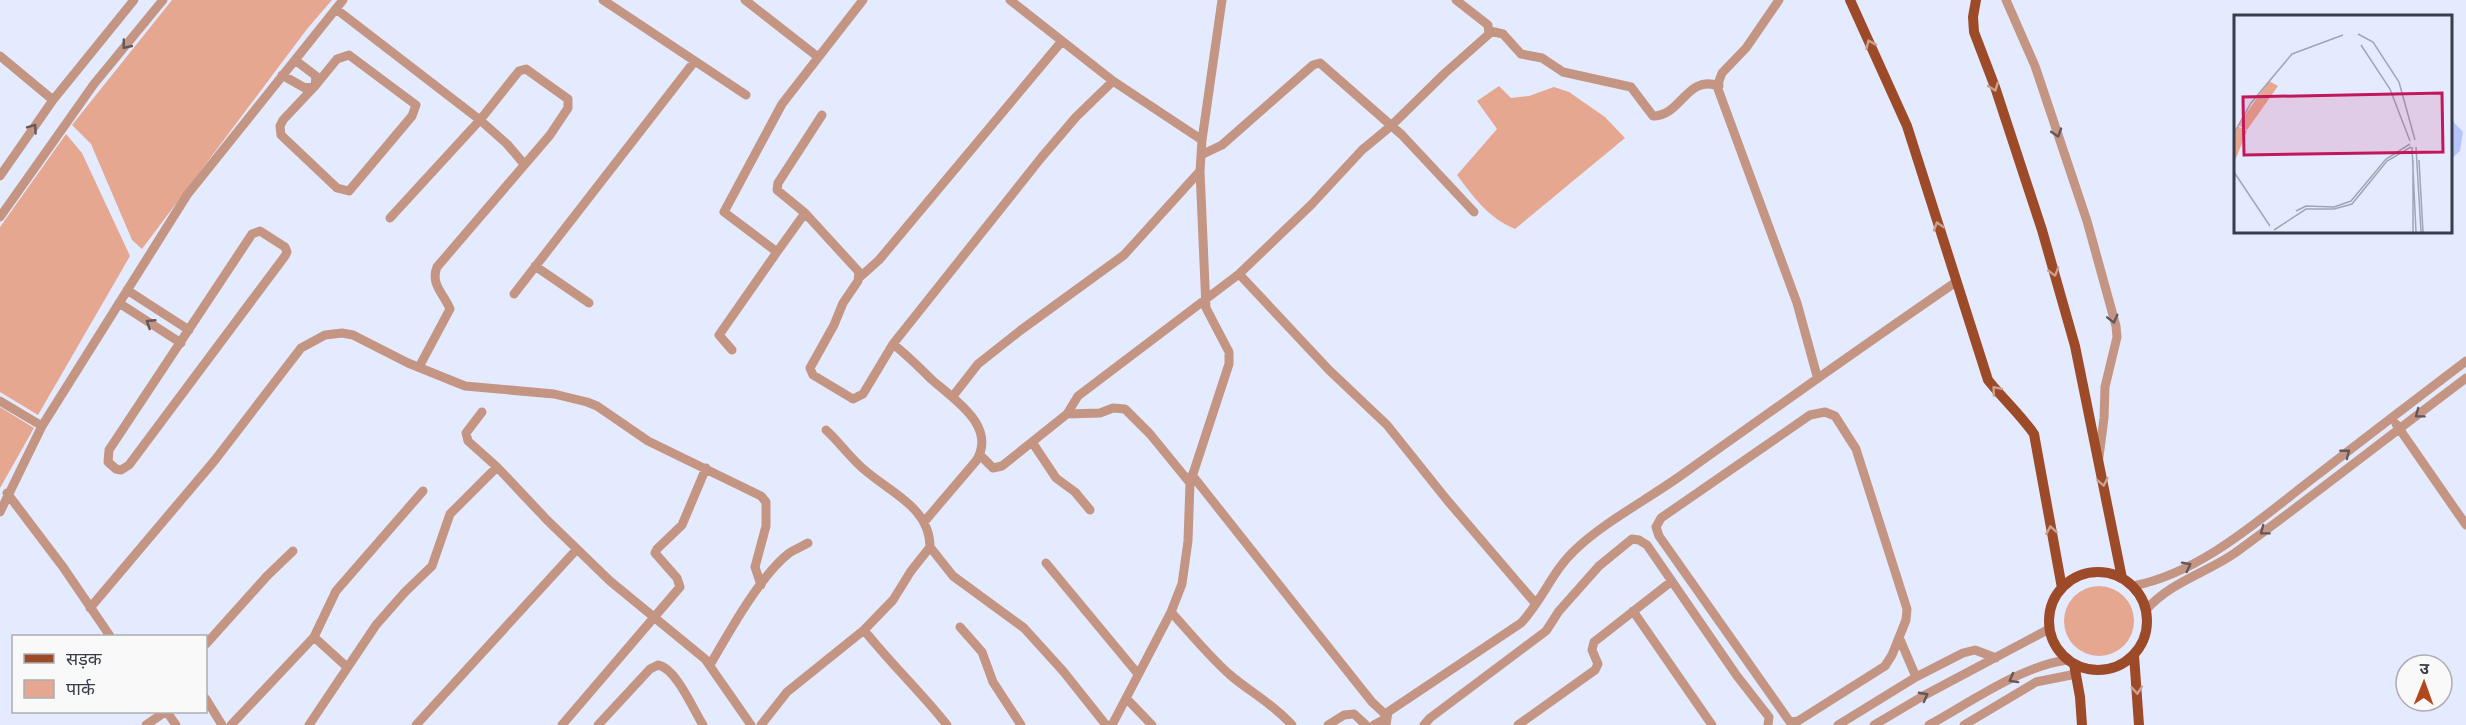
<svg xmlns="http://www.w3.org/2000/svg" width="2466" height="725" font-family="Commissioner,'Noto Sans Devanagari',sans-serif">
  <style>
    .green { fill: #e6a790 }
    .water { fill: #b7c5fe }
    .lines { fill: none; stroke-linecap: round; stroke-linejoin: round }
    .minor { stroke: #c59583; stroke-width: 9 }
    .major { stroke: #9d4a28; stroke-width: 10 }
    .oneway { stroke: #cba290 }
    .oneway2 { stroke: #63575a }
    .inset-road { fill: none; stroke: #a0a5b6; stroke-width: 1.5 }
    .view { fill: #c2185b; fill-opacity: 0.15; stroke: #c2185b; stroke-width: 3 }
    .inset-edge { fill: none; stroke: #393c49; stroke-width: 3 }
  </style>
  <rect width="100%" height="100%" fill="#e5ebff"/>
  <path class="green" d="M172 0H332L307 29 142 249 132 240 91 144 72 125Z
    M1499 86 1511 98 1529 96 1554 87 1569 92 1605 117 1625 138 1515 229C1489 218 1474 198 1457 175L1497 129 1477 101Z
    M66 134 82 153 130 256 38 415 0 392V227Z
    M0 407 34 428 0 488Z
    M2064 621a35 35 0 1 1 70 0a35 35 0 1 1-70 0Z"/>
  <path class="water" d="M2450 118 2463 132 2460 151 2450 160Z"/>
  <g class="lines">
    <path class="minor" d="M603 0 746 95
      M745 0 818 57
      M1010 0 1113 81 1202 140
      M1456 0 1488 25 1489 34 1445 73 1391 126 1362 150 1311 205 1239 274 1329 370 1387 425 1447 500 1536 604
      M1779 0 1746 48 1722 73 1719 81 1718 89 1797 303 1817 376
      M2006 0 2035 66 2087 221 2116 326 2117 337 2105 387 2104 418 2099 457
      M336 9 480 120 507 144 524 164
      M1490 31 1503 34 1521 54 1542 58 1563 72 1631 87 1653 116C1682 116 1686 74 1719 86
      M349 55 416 105 412 116 349 191 337 188 281 135 280 126 283 120 315 86 337 59Z
      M0 56 53 100
      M282 75 305 88 315 86 316 76 295 60
      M822 115 778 183 777 190 805 213 859 272 858 281 843 303 834 325 810 368 813 375 853 399 863 394 893 344 1041 158 1076 117 1113 81
      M1201 155 1222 145 1313 65 1320 63 1402 135 1474 212
      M0 176 53 100 134 0
      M805 213 777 252 724 212 782 104 863 0
      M0 217 94 84 163 0
      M390 218 480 120 519 71 526 69 568 99V108L550 135 437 267C430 284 444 294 450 309L419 367
      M260 231 285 247 287 252 285 256 129 465 121 470 116 469 108 462 109 450 252 234Z
      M535 266 589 303
      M860 277 879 260 1062 41
      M127 290 189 330
      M514 294 694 62
      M119 303 181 343
      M893 344C907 355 919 367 931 379 953 399 998 426 976 461L924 522
      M732 350 719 335 777 252
      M953 396 978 364 1021 330 1124 255 1200 171
      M0 401 42 426
      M482 412 466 433 468 441 497 467 547 520 610 581 705 659 751 725
      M1825 412 1835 416 1856 449 1907 609 1906 620 1892 655 1885 666 1798 721 1790 722 1659 536 1656 527 1661 518 1810 415Z
      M1067 414 1100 413 1113 408 1125 409 1150 434 1190 483
      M2396 424 2466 525
      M1032 442 1056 478 1075 492 1090 510
      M980 455 993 468 1002 466 1067 414 1078 396 1239 274
      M1192 475 1329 648 1372 702 1386 715
      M7 493 63 567 110 636
      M0 512 42 426 187 195 343 0
      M930 547 953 576 1024 628 1063 671 1106 725
      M1046 563 1138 674
      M2133 586C2203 572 2261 518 2316 476 2366 437 2416 399 2466 361
      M90 608 215 460 301 348 325 335 342 333 353 335 408 363 465 386 554 394 587 402 597 406 648 441 761 496 766 502V526L755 567 761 585
      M2146 610C2169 583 2206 573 2235 553 2313 496 2389 436 2466 378
      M1633 611 1712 725
      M1171 612C1190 633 1208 655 1229 674 1251 693 1271 702 1292 725
      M960 627 982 652 993 682 1021 725
      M864 630C890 663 921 692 947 725
      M314 637 347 667
      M1899 637 1916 677
      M206 644 267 576 293 551
      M710 665C728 634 760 576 788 554 793 550 801 547 808 543
      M1126 698 1152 725
      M206 699 222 725
      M167 712 176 725
      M146 725 165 712
      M231 725 314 637 336 591 423 491
      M309 725 376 625 405 592 432 566 450 514 497 467
      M416 725 577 549
      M562 725 680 587 677 578 655 553 657 549 682 525 706 468
      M598 725 650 669 658 665C676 668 693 709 703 725
      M761 725 787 692 864 630 893 600 911 571 930 547C930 504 883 490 857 463 846 452 837 440 826 430
      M1112 725 1171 612 1182 584 1188 541 1190 483 1229 364V352L1206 308 1200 171 1202 140 1222 0
      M1328 725 1344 715 1354 714 1366 725
      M1374 725 1385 719
      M1386 725 1388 712 1521 623C1542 601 1553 570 1575 550 1604 522 1650 498 1683 474 1774 409 1864 345 1956 282
      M1424 725 1430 718 1546 631 1559 611 1599 566 1632 539 1639 540 1647 545 1737 676 1769 717 1768 725
      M1518 725 1595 670 1598 664 1592 650 1594 642 1672 581
      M1838 725 1916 677 1963 653 1975 650 1996 658
      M1874 725 1923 696 2049 629
      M1929 725C1971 702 2021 666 2067 660
      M1964 725 2036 682 2076 674"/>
    <path class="major" d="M1850 0 1907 126 1988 380C2003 399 2020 414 2034 434L2062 588
      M1976 0 1973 17 1974 32 1995 87 2042 230 2075 346 2122 578
      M2049 621a49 49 0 1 1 98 0a49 49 0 1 1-98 0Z
      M2134 655 2139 725
      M2074 664 2080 697 2082 725"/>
  </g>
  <defs><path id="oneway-chevron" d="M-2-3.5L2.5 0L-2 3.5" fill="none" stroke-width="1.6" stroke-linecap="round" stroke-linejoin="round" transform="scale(1.5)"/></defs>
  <g class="oneway">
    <use href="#oneway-chevron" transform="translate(1870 44) rotate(-114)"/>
    <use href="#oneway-chevron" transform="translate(1994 87) rotate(70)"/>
    <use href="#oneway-chevron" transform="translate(1938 226) rotate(-108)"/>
    <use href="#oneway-chevron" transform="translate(2054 272) rotate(74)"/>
    <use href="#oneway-chevron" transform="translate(1996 390) rotate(-130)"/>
    <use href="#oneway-chevron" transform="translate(2103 482) rotate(79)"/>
    <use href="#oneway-chevron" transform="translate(2051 530) rotate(-100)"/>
    <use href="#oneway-chevron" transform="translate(2137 690) rotate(86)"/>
  </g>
  <g class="oneway2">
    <use href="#oneway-chevron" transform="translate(126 45) rotate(129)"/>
    <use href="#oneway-chevron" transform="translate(33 128) rotate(-55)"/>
    <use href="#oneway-chevron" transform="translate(2057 133) rotate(72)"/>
    <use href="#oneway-chevron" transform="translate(2113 319) rotate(76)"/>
    <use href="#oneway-chevron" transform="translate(150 323) rotate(-147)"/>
    <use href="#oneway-chevron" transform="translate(2419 414) rotate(143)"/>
    <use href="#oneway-chevron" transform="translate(2346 453) rotate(-38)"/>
    <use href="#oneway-chevron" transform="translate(2264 531) rotate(143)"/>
    <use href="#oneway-chevron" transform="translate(2187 566) rotate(-27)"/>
    <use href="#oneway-chevron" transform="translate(2013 679) rotate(151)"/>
    <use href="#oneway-chevron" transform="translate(1924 696) rotate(-28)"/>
  </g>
  <g transform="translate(2234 15)">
    <rect width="218" height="218" fill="#e5ebff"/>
    <path d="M35 66 44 71 13 115 4 110ZM4 111 13 116 0 148V119Z" fill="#e6a790"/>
    <path class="inset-road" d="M124 19 139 27 165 67 181 125M127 30 156 74 176 126M0 118 17 88 58 39 109 20M178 132 182 217M182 132 187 217M179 145V217M185 145 189 217M0 157 36 211M62 196 72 191 100 192 117 186 152 144 176 129M40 215 72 194H100L118 189 153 146 177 132"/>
    <path class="view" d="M208 78 209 137 10 140 9 82Z"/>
    <rect width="218" height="218" class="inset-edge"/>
  </g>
  <rect x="12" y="635" width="195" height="78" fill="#f9f9f9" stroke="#acadb3" stroke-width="1.5"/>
  <rect x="24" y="654" width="30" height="9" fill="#9d4a28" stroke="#acadb3" stroke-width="1.5"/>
  <text x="66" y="665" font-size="18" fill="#393c49">सड़क</text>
  <rect x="24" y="680" width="30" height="18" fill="#e6a790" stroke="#acadb3" stroke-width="1.5"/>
  <text x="66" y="695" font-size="18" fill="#393c49">पार्क</text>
  <g transform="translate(2424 683) rotate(1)"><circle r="28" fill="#f9f9f9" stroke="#acadb3" stroke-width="1.5"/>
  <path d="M0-4.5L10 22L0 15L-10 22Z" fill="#af491d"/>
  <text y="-9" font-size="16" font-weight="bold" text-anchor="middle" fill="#393c49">उ</text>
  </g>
</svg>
